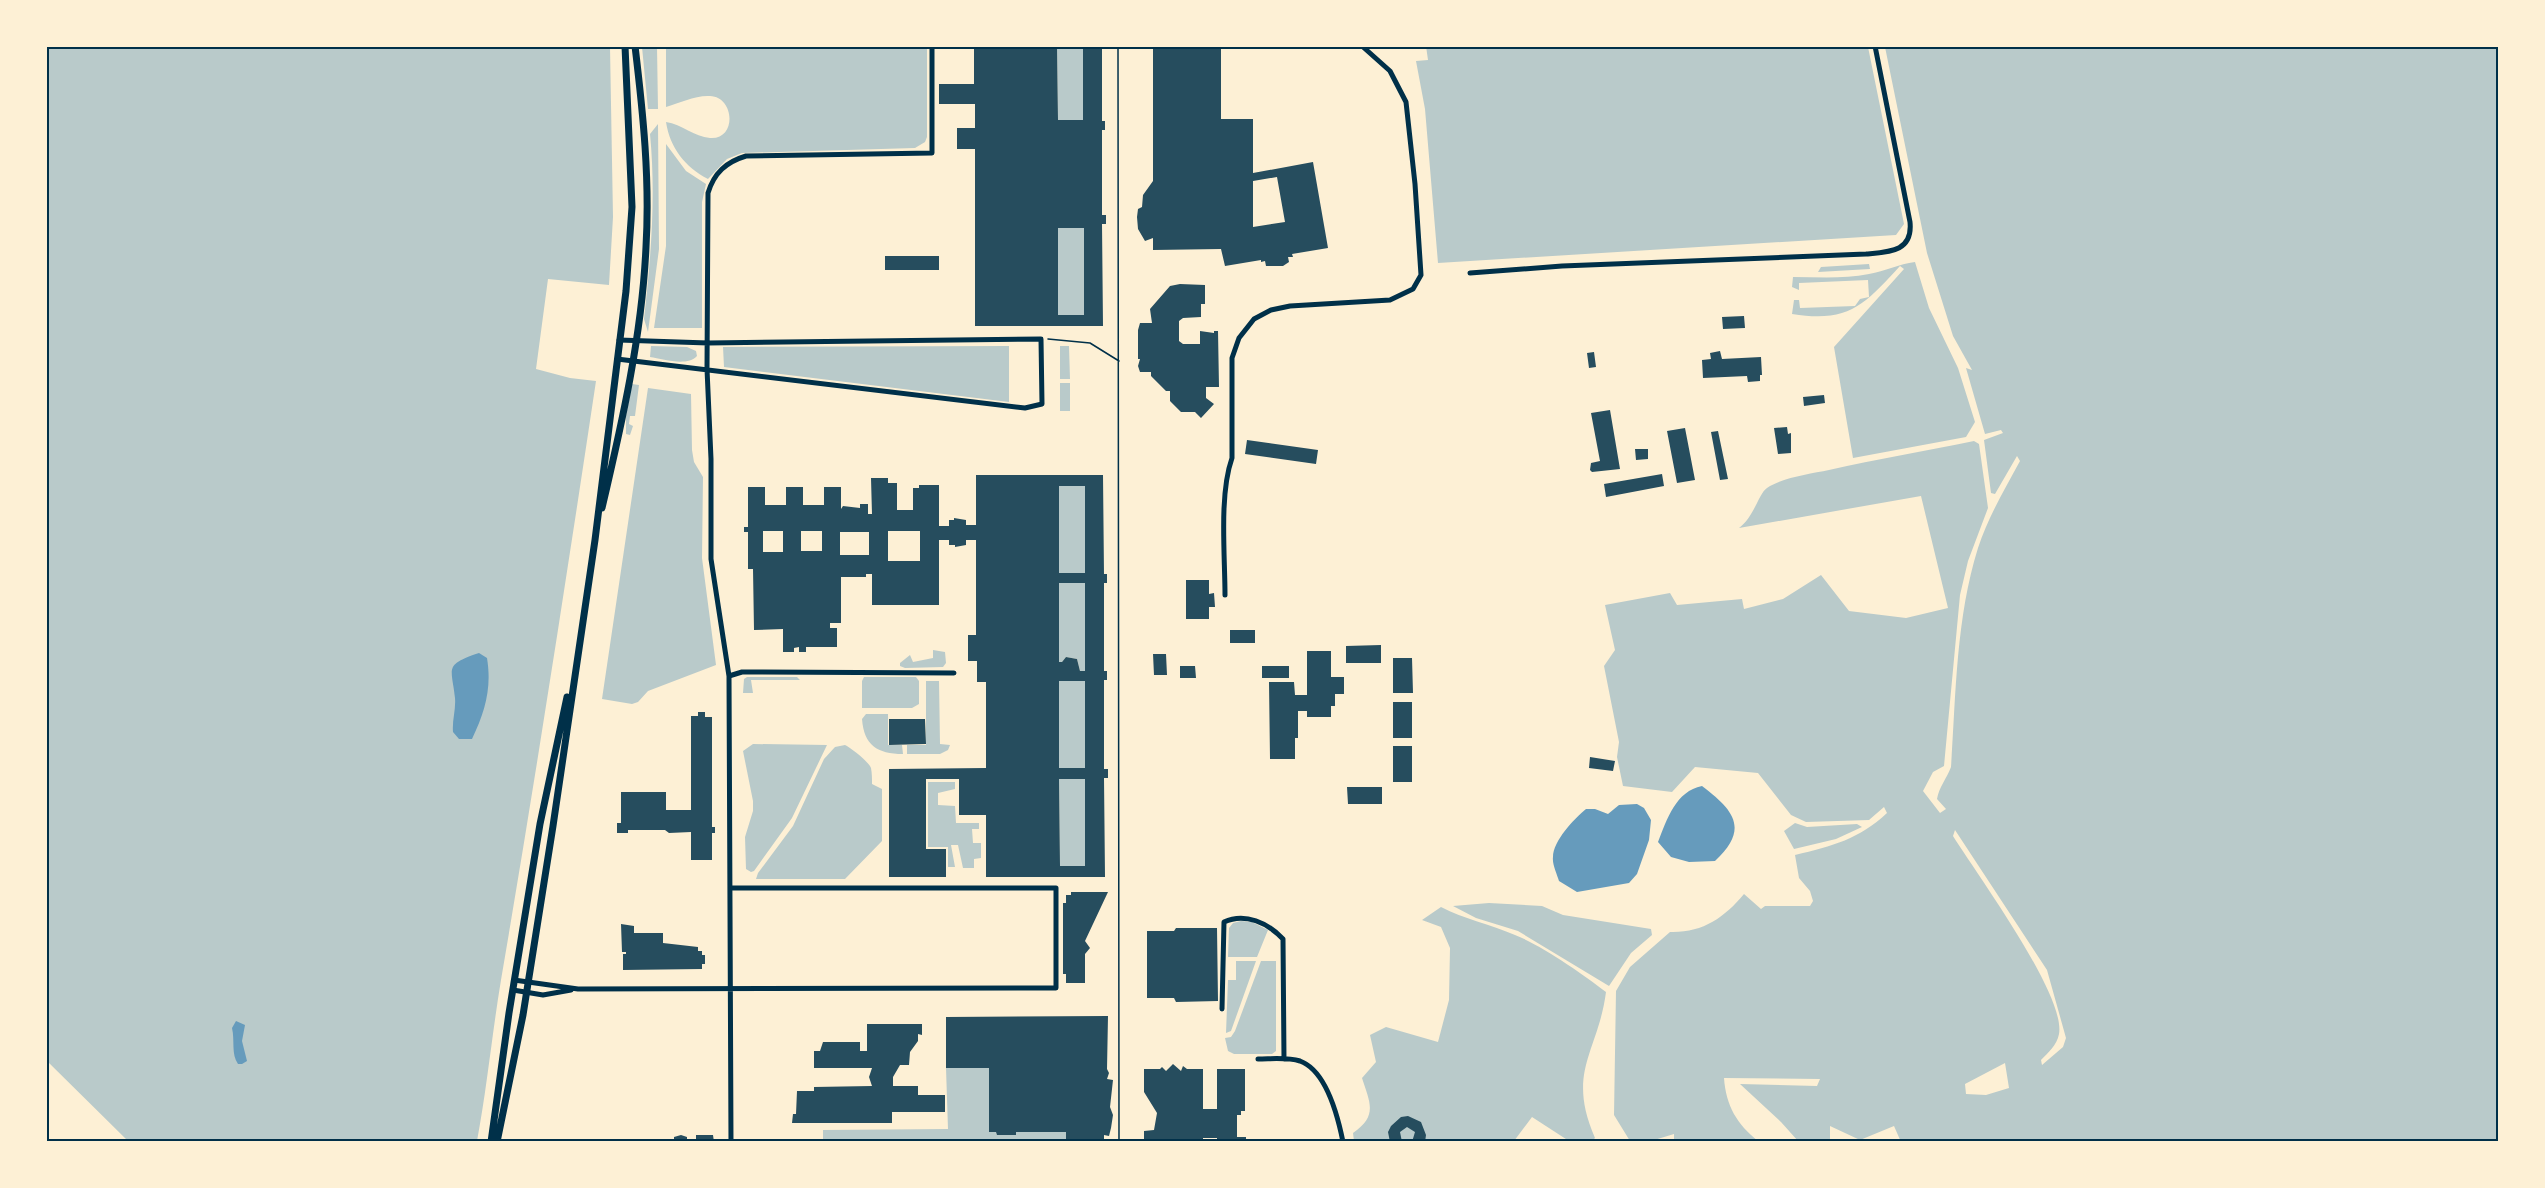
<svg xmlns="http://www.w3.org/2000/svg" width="2545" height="1188" font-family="'Asap Condensed',sans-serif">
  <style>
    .green { fill: #b9caca; fill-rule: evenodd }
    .water { fill: #669bbc }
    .building { fill: #264d5e; fill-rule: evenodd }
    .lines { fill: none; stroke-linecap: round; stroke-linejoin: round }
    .path { stroke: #003049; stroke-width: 1.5 }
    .minor { stroke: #003049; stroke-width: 5 }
    .secondary { stroke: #003049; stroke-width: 7 }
    .neatline { fill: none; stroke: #003049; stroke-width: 2 }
  </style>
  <rect width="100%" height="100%" fill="#fdf0d5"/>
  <path class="green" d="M1426 46 1868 47 1904 224 1896 235 1438 263 1425 109 1416 61 1428 60Z
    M46 47H610L613 217 609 285 548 279 536 369 570 378 596 381C566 581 535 781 501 980 492 1034 487 1088 477 1141H128L47 1061Z
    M642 47H657L658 109H648Z
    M666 47H927V137L925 142 915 148 742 153 727 159 708 179C685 167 670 148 666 122 682 124 694 137 710 138 737 140 735 97 710 96 696 95 679 103 666 107Z
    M1057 47H1083V120H1058Z
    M1885 47H2498V1141L1901 1142 1894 1126 1860 1140 1830 1126V1141H1798L1781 1122 1740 1084 1817 1086 1820 1079 1724 1078C1726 1106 1737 1124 1758 1141H1674V1134L1651 1141H1630L1614 1115 1616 991 1630 967 1670 932C1702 933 1724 918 1744 894L1761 909 1765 906H1810L1813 901 1810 891 1799 878 1795 855C1833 846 1859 839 1887 813L1884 807 1869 820 1806 822 1791 815 1758 773 1695 767 1672 792 1623 786 1617 757 1619 742 1604 666 1615 650 1605 605 1670 593 1677 605 1742 599 1744 609 1783 599 1821 575 1849 611 1906 618 1948 608 1921 496 1739 528C1754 517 1759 493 1767 488 1784 477 1810 474 1829 470 1877 459 1925 451 1974 441L1979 444 1988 508 1968 561 1960 595 1944 766 1933 772 1923 791 1940 813 1946 809 1937 799C1939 787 1947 778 1951 767 1956 694 1956 618 1978 548 1988 517 2005 489 2020 461L2017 456 1995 494 1991 493 1984 440 2003 433 2001 430 1985 434 1966 368 1972 370 1953 336 1927 253ZM1955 830 2047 970 2066 1038 2063 1047 2042 1065 2041 1060C2048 1053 2057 1045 2059 1034 2066 995 1976 873 1953 836ZM2005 1063 2009 1088 1986 1095 1966 1094 1965 1084Z
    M658 124 659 249 648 332 644 319C651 257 656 196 650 134Z
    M666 144 686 171 706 184 702 202V328H654L666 246Z
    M1058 228H1084V315H1058Z
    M1915 262 1929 308 1958 368 1975 422 1966 437 1853 458 1834 347 1904 269 1900 266C1864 305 1849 323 1792 314L1794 300H1799L1800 308 1855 306 1860 299 1869 297 1868 280 1799 283V290L1792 287 1793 277C1818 277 1844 279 1869 274 1885 271 1899 264 1915 262Z
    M1869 264 1870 269 1818 272 1821 267Z
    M651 346 687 347 696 351 697 356C687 367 663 359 650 357Z
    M1009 346V402L724 367 723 347Z
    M1060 346H1069L1070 379H1060Z
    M1060 383H1070V411H1060Z
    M632 384 639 385 635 416H630L629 424 633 426 630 435 626 434V416Z
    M648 388 691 394 692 450 694 462 703 477 702 558 716 665 648 691 638 702 632 704 602 699Z
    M1059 486H1085V573H1059Z
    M1059 583H1085V671H1080L1077 659 1066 657 1062 662H1059Z
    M933 650 945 652 946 663 943 667 905 668 900 666V663L910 655 913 662 933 658Z
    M747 677H797L800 680H751L753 693H743L744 679Z
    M864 677H916L919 681V704L912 708H862V681Z
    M926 681H939L940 744 950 745 948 750 940 754H907V745H926Z
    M1059 681H1085V768H1059Z
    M866 714H888V745H902L903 754C877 754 864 745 862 719Z
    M753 744 827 745 792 818 754 871 751 872 746 869 745 837 753 811V801L743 751Z
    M845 745C850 747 869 762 871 768 872 773 872 779 872 784L882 789V841L845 879H756L758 873 793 826 824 759 835 747Z
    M1059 779H1085V866H1060Z
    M928 782H955V789L938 793V805L955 806 956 823H979V829H972L973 843H981V858L974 859V868H963L958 845H951L955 867H948V847H928Z
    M1795 823 1807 827 1857 824 1862 827 1836 839 1794 849 1784 831Z
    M1489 903 1542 906 1563 915 1651 929 1652 935 1631 953 1609 986 1518 931 1476 918 1453 906Z
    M1441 907C1464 919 1490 924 1515 935 1541 945 1583 974 1606 992 1598 1053 1566 1071 1595 1138L1592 1141H1569L1532 1117 1514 1141H1354L1353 1133C1378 1116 1370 1103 1362 1078L1376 1062 1370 1035 1386 1027 1438 1042 1449 1000 1450 948 1441 927 1422 920Z
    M1241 921 1252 922 1268 930 1257 957H1228L1229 928 1233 923Z
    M1236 961H1256L1231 1031 1226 1033 1228 980H1236Z
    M1261 961H1276V1051L1272 1054H1234L1228 1051 1225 1038 1231 1037 1235 1031Z
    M946 1068H989L997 1135H1016V1132H1066V1141L823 1142V1130L948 1129Z"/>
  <path class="water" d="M479 653 487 658C492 688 485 712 472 739H459L453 732C452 720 456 710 455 698 452 668 443 665 479 653Z
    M1702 786C1735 811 1749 829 1715 861L1689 862 1671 857 1658 842C1667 819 1676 791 1702 786Z
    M1637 804 1644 808 1651 820 1649 840 1637 874 1629 883 1577 892 1559 881C1557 874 1552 864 1553 857 1553 841 1574 819 1586 809H1595L1608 814 1619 805Z
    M236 1021 245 1025 242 1041 247 1061 242 1064H238C231 1054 235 1041 232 1028Z"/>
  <path class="building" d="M974 46H1057L1058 120H1083V46H1102V121H1105V130H1102V215H1106V224H1102L1103 326H975V149H957V128H975V104H939V84H974ZM1058 228H1084V315H1058Z
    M1153 46H1221V119H1253V173L1313 162 1328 248 1292 254 1293 257H1288L1289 262 1283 266H1266L1265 261 1261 262V260L1225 266 1221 249 1153 250V238L1145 241 1138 229 1137 217 1138 209 1142 207 1143 195 1153 181ZM1277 177 1285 222 1253 227V181Z
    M885 256H939V270H885Z
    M1180 284 1205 285V304H1201V317L1183 318 1179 321V341L1183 344H1200V331L1214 333V331H1218L1219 387H1206V398L1214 404 1201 418 1195 412H1181L1170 401V391H1166L1151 376V372H1140L1138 366 1140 359H1138V330L1140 323H1152L1150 309 1170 286Z
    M1744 316 1745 328 1723 329 1722 317Z
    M1720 351 1722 359 1761 357 1762 375H1760V381L1748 382 1747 376 1703 378 1702 360 1711 359 1710 353Z
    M1594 352 1596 367 1589 368 1587 353Z
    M1824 395 1825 403 1804 406 1803 397Z
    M1610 410 1620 469 1592 472 1590 470 1591 463 1600 461 1591 413Z
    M1787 427 1788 434 1791 433V453L1778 454 1774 428Z
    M1685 428 1695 480 1677 483 1667 431Z
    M1718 431 1728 479 1720 480 1711 432Z
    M1247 440 1318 450 1316 464 1245 454Z
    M1635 449H1648V459L1636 460Z
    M1662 474 1664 486 1606 497 1604 484Z
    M976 475H1103L1104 574H1107V583H1104V671H1107V680H1104V769H1108V778H1104L1105 877H986V815H959V779H926V849H946V877H889V769L986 768V682H977V661H968V635H976V540H966V545L955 547V545H949V540H939V605H872V574H866V577H841V623H830V628H837V647H806V652H799V647L794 648V652H783V629L754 630 753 569H748V532H744V527H748V487H765V505H786V487H803V505H824V487H841V509L843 506 860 508V504H868V514H872L871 478H888V483H897V510H913V488H919V485H939V526H949V520H954V518L966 520V525H976ZM1059 486H1085V573H1059ZM763 531H783V552H763ZM801 531H822V551H801ZM888 531H920V561H888ZM840 532H869V555H840ZM1059 583H1085V671H1080L1077 659 1066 657 1062 662H1059ZM1059 681H1085V768H1059ZM1059 779H1085V866H1060Z
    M1186 580H1209V594L1214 593 1215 607H1209V619H1186Z
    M1230 630H1255V643H1230Z
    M1381 645V663H1346V646Z
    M1307 651H1331V677H1344V694H1335V706H1331V717H1307V711H1298V738H1295V759H1270L1269 682H1294L1295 695H1307Z
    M1153 654H1166L1167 675H1154Z
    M1393 658H1412L1413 693H1393Z
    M1180 666H1195L1196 678H1180Z
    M1262 666H1289V678H1262Z
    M1393 702H1412V738H1393Z
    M698 712H705V717H712V827H715V833H712V860H691V832L669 833 665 830H628V833H617V823H621V792H666V810H691V716H698Z
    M889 719H925L926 744 889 745Z
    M1393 746H1412V782H1393Z
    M1590 757 1615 761 1613 771 1589 768Z
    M1347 787H1382V804H1348Z
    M1071 892H1108L1085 941 1090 948 1085 954V983H1066V974H1063V903H1066V895H1071Z
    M621 924 634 926V933H663V943L698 947V951H702V955H705V964H702V969L623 970V954H626V952H622Z
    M1176 928H1217L1218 1001 1176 1002 1174 998H1147V931H1174Z
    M1108 1016 1107 1069 1109 1073 1107 1079 1113 1080 1110 1107 1113 1115 1111 1128 1109 1136 1104 1135V1142H1066V1132H1016V1135H997L996 1132H989V1068H946V1017Z
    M867 1024H922V1035L918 1034V1041L910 1052 909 1065H900L893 1077V1086H918V1095H945V1112H892V1123H792L793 1114H796L797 1091H814V1087L872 1086 869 1077 872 1068H814V1051H820L823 1042H860V1051H867Z
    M1173 1064 1181 1071 1183 1066 1187 1069H1203V1109H1217V1069H1245V1111H1241V1115H1237V1137H1246V1142H1217V1138H1203V1142H1144V1131L1154 1130 1157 1113 1144 1092V1069H1160L1162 1067 1166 1071Z
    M1408 1116 1421 1122 1426 1135 1425 1142H1412L1415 1132 1407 1127 1400 1132 1402 1142H1390L1388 1132 1391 1126 1401 1117Z
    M681 1135 687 1137V1142H674V1137Z
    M696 1135H713L714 1142H696Z"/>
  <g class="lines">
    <path class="path" d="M1118 46 1119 1142
      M1048 339 1090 343 1119 361"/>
    <path class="minor" d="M1470 273 1562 266 1866 254C1889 252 1913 252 1910 222L1875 46
      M617 359 1025 408 1042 404 1041 339 708 343 619 340
      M1225 595C1225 555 1219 495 1232 458V358L1239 338 1254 319 1271 310 1290 306 1390 300 1413 289 1421 275 1415 184 1406 102 1390 71 1362 46
      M729 676 742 672 954 673
      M514 980 578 989 1056 988V888H730
      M513 990 543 995 571 990
      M1222 1009 1224 922C1245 912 1268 923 1283 939L1284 1059
      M1258 1059C1271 1059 1287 1057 1300 1061 1327 1071 1338 1117 1343 1142
      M731 1142 729 676 711 559V459L707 369 708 193C714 173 726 162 746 156L932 153V46"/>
    <path class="secondary" d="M602 508C622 423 642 335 646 247 650 179 643 113 635 46
      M491 1142 509 1013 540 824 567 697
      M497 1142 523 1015 553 826 595 540 626 291 632 207 625 46"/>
  </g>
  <rect width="2545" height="1188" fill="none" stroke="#fdf0d5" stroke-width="96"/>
  <rect x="48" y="48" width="2449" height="1092" class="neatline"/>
</svg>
